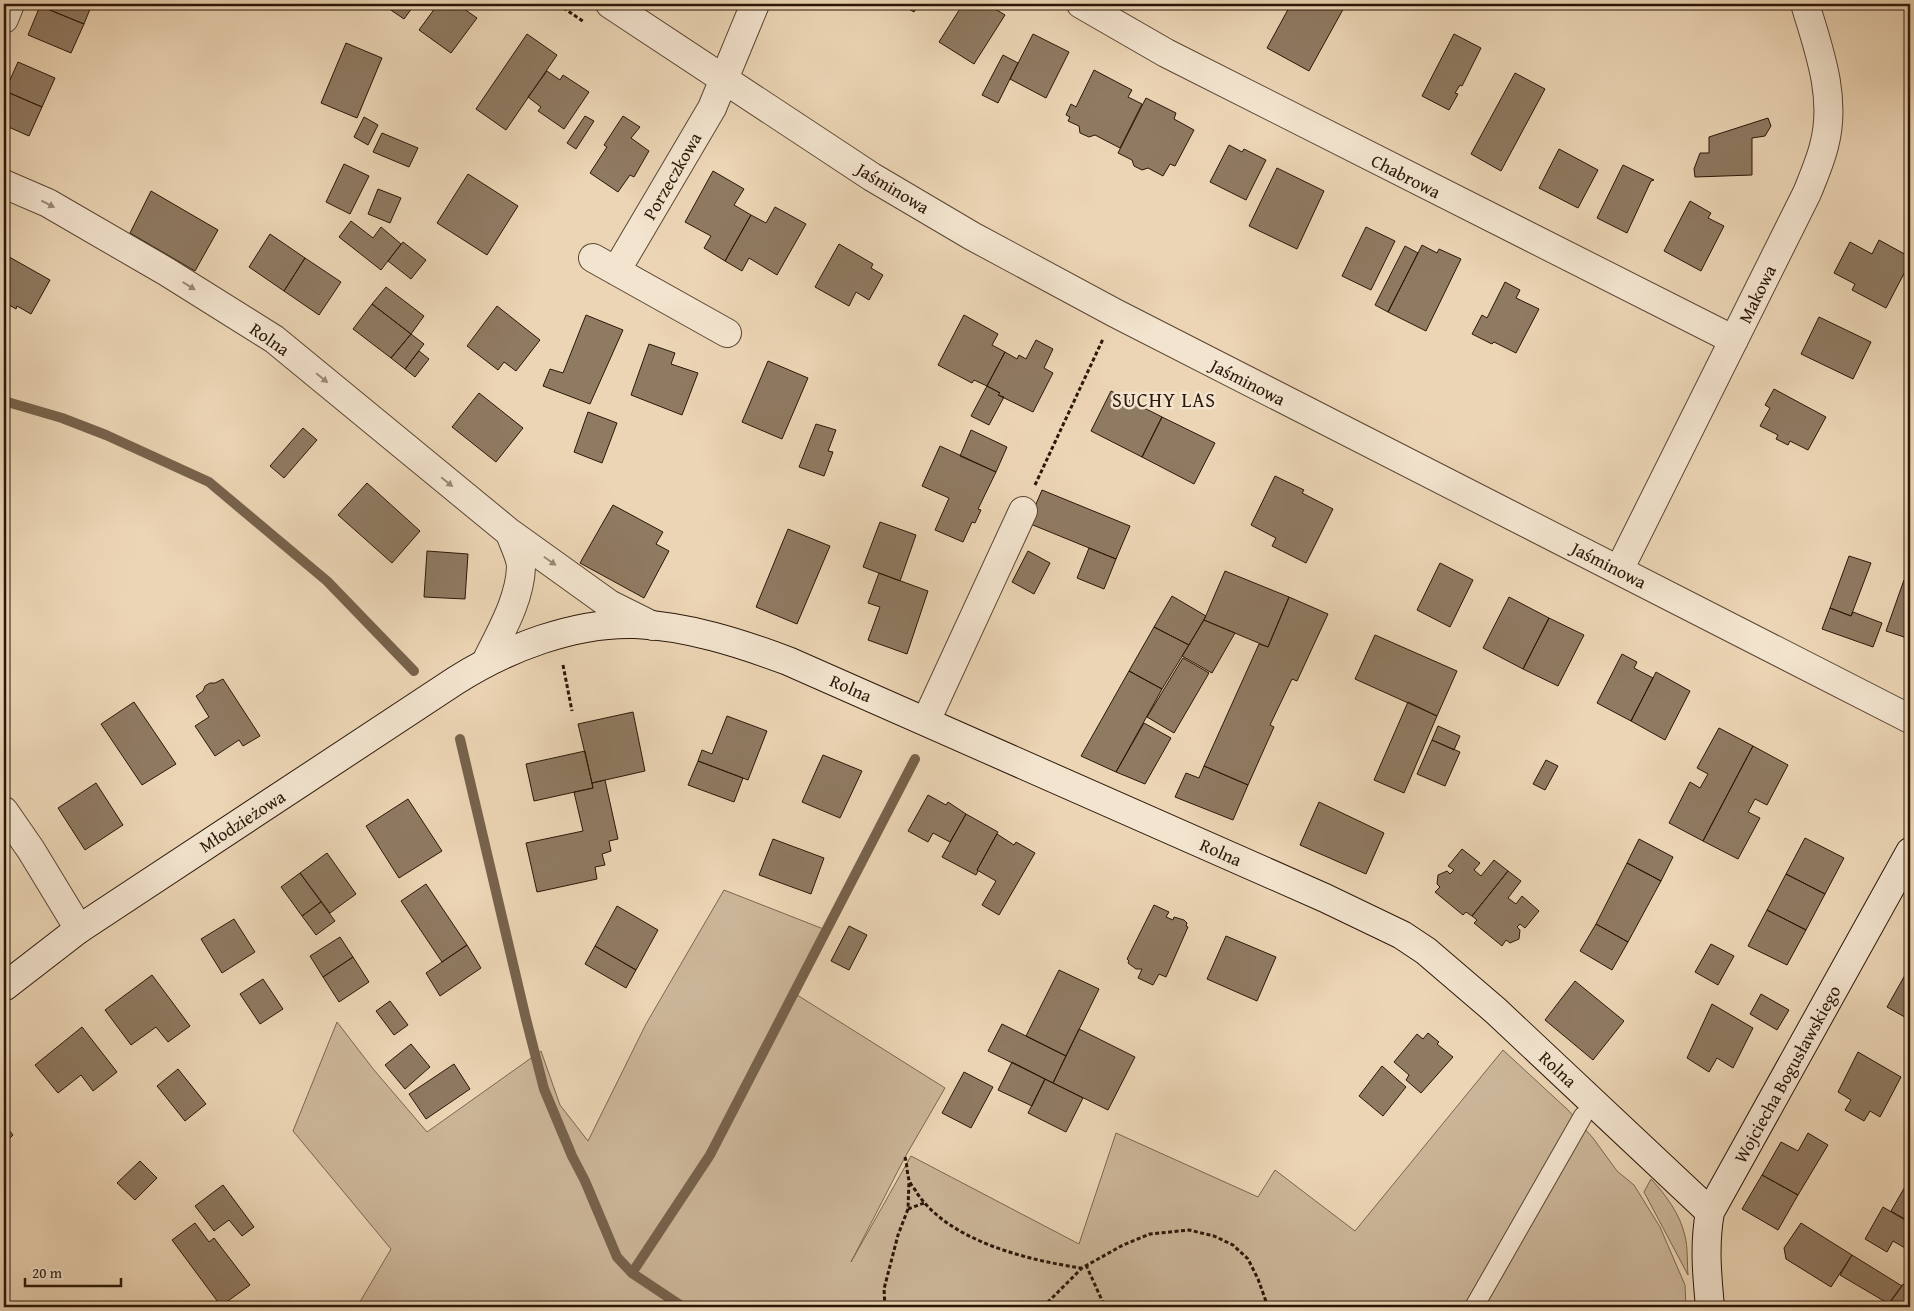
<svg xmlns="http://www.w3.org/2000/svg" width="1914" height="1311" font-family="'Gentium Book Plus',serif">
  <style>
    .green { fill: #cbb598; stroke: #7a6650 }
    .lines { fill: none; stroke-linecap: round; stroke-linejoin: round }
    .stream { stroke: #77624c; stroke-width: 10 }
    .building { fill: #8f7a62; stroke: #2a1708 }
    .lane-casing { stroke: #5a4633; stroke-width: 20 }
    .street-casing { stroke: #5a4633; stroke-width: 30 }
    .secondary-casing { stroke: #2a1708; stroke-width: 30 }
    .path { stroke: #2a1708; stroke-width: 3; stroke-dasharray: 4 2.5; stroke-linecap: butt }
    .lane { stroke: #f3e4cf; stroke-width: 18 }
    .street { stroke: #f3e4cf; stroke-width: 28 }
    .secondary { stroke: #f3e4cf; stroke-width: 28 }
    .oneway { fill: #998875 }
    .labels { text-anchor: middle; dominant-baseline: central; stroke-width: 5; stroke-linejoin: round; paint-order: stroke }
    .street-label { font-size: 18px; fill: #2a1708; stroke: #f3e4cf }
    .quarter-label { font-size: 20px; letter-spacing: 1px; fill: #2a1708; stroke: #f3e4cf }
  </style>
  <rect width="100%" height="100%" fill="#ecd5b5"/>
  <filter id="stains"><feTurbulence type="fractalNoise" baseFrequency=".004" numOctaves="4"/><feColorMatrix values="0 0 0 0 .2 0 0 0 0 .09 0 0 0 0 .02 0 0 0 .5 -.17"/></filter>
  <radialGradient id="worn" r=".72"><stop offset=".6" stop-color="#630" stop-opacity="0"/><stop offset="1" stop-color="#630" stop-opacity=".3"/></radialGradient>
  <path class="green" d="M724 890 826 930 794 993 945 1088 905 1157 851 1262 911 1156 1079 1244 1116 1133 1258 1197 1275 1170 1355 1231 1503 1050 1568 1110 1593 1138 1617 1171 1634 1185 1660 1227 1685 1285 1686 1307H357L391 1249 293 1131 337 1022 374 1070 427 1132 541 1051 560 1105 588 1141 646 1024Z
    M1651 1179C1666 1195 1680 1214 1685 1236 1688 1248 1687 1262 1688 1275L1644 1192Z"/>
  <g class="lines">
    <path class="stream" d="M4 401 62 418 106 435 209 482 327 581 414 671
      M460 739 526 1019 544 1089 572 1156 585 1181 617 1257 632 1273 683 1307
      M632 1273 710 1155 915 759"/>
  </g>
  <path class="building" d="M41 4H92L84 24 40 6Z
    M382 4H415L404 19Z
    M438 4H457L477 18 451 53 419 30Z
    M900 4H919L914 12Z
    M963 4H987L1005 15 974 64 939 42Z
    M1291 4H1346L1309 71 1267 48Z
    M40 6 84 24 71 53 28 35Z
    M527 34 557 55 506 130 476 109Z
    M1033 34 1069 52 1046 98 1010 79Z
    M1454 34 1481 48 1462 86 1460 85 1455 93 1458 94 1449 110 1422 96Z
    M346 43 382 58 357 118 321 103Z
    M1003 55 1018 63 998 103 982 95Z
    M18 62 55 78 42 107 5 91Z
    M1094 70 1132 90 1128 97 1142 104 1120 148 1095 135 1089 137 1080 133 1079 126 1068 121 1070 117 1066 115 1071 104 1076 107Z
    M547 71 560 80 563 75 589 92 564 129 538 111 541 107 528 97Z
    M1515 73 1545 89 1501 171 1471 154Z
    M5 91 42 107 29 136 4 125Z
    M1146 98 1176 113 1174 119 1194 130 1175 166 1170 164 1163 176 1148 168 1142 170 1134 166 1132 160 1118 153Z
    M585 116 594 121 576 149 567 143Z
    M623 116 640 127 631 138 649 151 634 177 630 175 618 192 590 173 607 147 604 145Z
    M364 117 378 125 368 145 354 137Z
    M1768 118 1771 126 1765 136 1752 138V175L1695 177 1694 169 1700 153H1709V137Z
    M382 133 418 148 409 167 373 152Z
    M1229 145 1242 152 1244 149 1266 160 1246 200 1210 182Z
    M1559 149 1598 170 1578 208 1539 188Z
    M344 164 369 176 350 214 326 202Z
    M1623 165 1654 180 1651 181 1627 233 1597 218Z
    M1277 168 1324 191 1297 249 1249 226Z
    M713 171 744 189 734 205 751 215 725 261 704 248 711 236 685 222Z
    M468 174 518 206 487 255 437 223Z
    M378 189 401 198 390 223 368 214Z
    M151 191 218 230 195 271 130 233Z
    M1690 201 1711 213 1708 218 1724 226 1701 271 1664 251Z
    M775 207 806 224 777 275 749 258 742 271 725 261 751 215 766 223Z
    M351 221 373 238 381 227 401 244 381 270 339 237Z
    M1366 227 1395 241 1371 290 1342 276Z
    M270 234 305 258 284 291 249 267Z
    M1879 240 1910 257V262L1886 308 1852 290 1855 284 1834 273 1850 242 1872 254Z
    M403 242 426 260 411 279 388 261Z
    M839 244 873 264 871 268 883 275 869 300 856 292 849 306 815 287Z
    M1422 245 1437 253 1439 249 1461 259 1426 331 1388 312Z
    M1405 246 1418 253 1388 312 1375 305Z
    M4 254 50 280 31 314 17 306 16 309 4 302Z
    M305 258 341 282 319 315 284 291Z
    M1505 282 1520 290 1516 298 1539 309 1516 353 1494 342 1492 344 1472 334 1482 315 1487 318Z
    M386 287 424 316 411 334 372 304Z
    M372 304 411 334 391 358 353 329Z
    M497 306 540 340 516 371 504 362 498 370 467 346Z
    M586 315 623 330 590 404 543 386 550 369 563 373Z
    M964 315 998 334 992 345 1005 352 987 386 974 380 972 383 938 365Z
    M1819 317 1871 342 1853 379 1801 354Z
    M411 334 424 344 405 369 391 358Z
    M1036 340 1053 349 1044 368 1053 373 1033 412 998 395 1000 393 987 386 1005 352 1017 359 1019 355 1026 359Z
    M649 344 675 353 671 364 698 373 682 415 631 395Z
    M419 351 429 359 415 377 405 369Z
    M768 361 808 378 782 439 742 422Z
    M987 386 1000 393 998 395 1004 397 989 425 971 416Z
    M1774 389 1826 417 1808 450 1790 441 1788 445 1776 439 1778 435 1760 426 1770 408 1765 405Z
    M1111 391 1162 417 1142 457 1091 431Z
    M479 393 523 428 496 462 452 427Z
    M588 412 617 423 602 463 574 452Z
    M1162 417 1215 443 1194 484 1142 457Z
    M816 424 836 430 828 451 833 452 824 476 799 467Z
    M303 428 317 440 284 478 270 466Z
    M971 430 1007 447 996 472 960 456Z
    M940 446 996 472 978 509 981 510 975 523 972 522 963 542 935 530 949 498 922 486Z
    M1275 476 1304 490 1302 493 1333 509 1306 563 1272 546 1276 538 1251 525Z
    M367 483 420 531 392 563 338 515Z
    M1042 490 1130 526 1116 559 1028 523Z
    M613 505 663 532 656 544 669 551 644 598 580 563Z
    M880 522 916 535 900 581 863 567Z
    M788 529 830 546 797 624 756 607Z
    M1089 548 1116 559 1104 589 1077 578Z
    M427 551 468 554 465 599 424 597Z
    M1028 551 1050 563 1034 594 1012 582Z
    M1849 556 1871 563 1851 616 1830 608Z
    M1440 563 1473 580 1450 627 1417 610Z
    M1225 571 1289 597 1268 647 1204 620Z
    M879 573 928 591 907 654 868 640 880 607 868 603Z
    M1904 580 1910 582V639L1886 631Z
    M1172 596 1206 616 1189 645 1154 627Z
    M1289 597 1328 614 1297 681 1292 679 1270 725 1274 727 1248 785 1204 766 1259 644 1268 647Z
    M1509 597 1549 618 1523 669 1483 648Z
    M1830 608 1851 616 1853 612 1882 623 1873 647 1822 629Z
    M1549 618 1584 635 1558 686 1523 669Z
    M1204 620 1235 633 1212 673 1182 656Z
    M1154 627 1189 645 1162 689 1129 671Z
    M1375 635 1457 671 1437 716 1355 679Z
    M1622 654 1637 662 1634 668 1653 678 1631 721 1597 703Z
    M1183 658 1209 673 1174 733 1147 717Z
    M1129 671 1162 689 1116 772 1081 756Z
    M1656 672 1690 691 1665 740 1631 721Z
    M223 679 260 736 243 746 239 740 215 756 195 726 209 717 196 696 203 691 205 686 210 683H215Z
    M134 702 176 764 142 785 101 724Z
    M1408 702 1437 716 1404 793 1374 780Z
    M633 712 645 771 592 783 578 724Z
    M727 716 767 731 748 780 698 761 702 750 712 754Z
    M1144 723 1171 738 1145 784 1116 772Z
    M1438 726 1460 736 1454 750 1432 740Z
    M1719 728 1753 746 1703 841 1669 823 1690 782 1700 788 1708 774 1697 768Z
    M1432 740 1460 752 1445 786 1417 774Z
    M1753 746 1788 765 1767 805 1755 799 1748 812 1760 818 1738 859 1703 841Z
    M585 751 593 788 534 801 526 764Z
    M823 755 862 771 840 818 802 802Z
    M1546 760 1558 766 1545 790 1533 784Z
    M698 761 743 778 734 802 688 785Z
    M1204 766 1248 785 1233 820 1175 797 1186 773 1199 778Z
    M605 780 618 839 609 841 611 851 602 854 605 865 595 867 597 879 537 892 526 843 583 831 574 792 593 788 592 783Z
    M96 783 123 825 85 850 58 808Z
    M928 795 946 805 948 802 966 814 950 842 933 833 928 842 908 831Z
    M408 799 442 851 399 878 366 826Z
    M1319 802 1384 833 1366 874 1300 845Z
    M966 814 998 832 977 870 978 871 976 875 942 857Z
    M997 834 1014 845 1016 842 1035 853 999 915 982 905 996 881 977 870Z
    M1805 838 1844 858 1825 894 1786 874Z
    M773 839 824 858 811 894 759 875Z
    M1639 839 1673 857 1661 881 1627 863Z
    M1462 849 1480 863 1474 870 1481 876 1494 860 1508 871 1472 916 1466 912 1463 915 1435 892 1440 887 1437 884 1438 875 1447 871 1450 874 1454 870 1448 866Z
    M327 853 356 894 330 913 300 873Z
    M1627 863 1661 881 1628 942 1596 924Z
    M1508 871 1521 881 1508 898 1516 904 1522 896 1539 911 1525 928 1520 924 1517 927 1520 930 1519 939 1510 943 1506 940 1502 946 1474 923 1477 920 1472 916Z
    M300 873 321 902 302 916 281 887Z
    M1786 874 1825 894 1806 930 1767 910Z
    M426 884 467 945 442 962 401 901Z
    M321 902 335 921 316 935 302 916Z
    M1154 905 1169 912 1166 917 1173 920 1174 917 1184 920 1187 923 1186 926 1188 927 1166 977 1159 974 1153 985 1138 978 1142 969H1136L1128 963 1129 961 1127 959Z
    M617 906 658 930 636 970 595 946Z
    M1767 910 1806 930 1787 965 1748 946Z
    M234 919 255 952 222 973 201 939Z
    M1596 924 1628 942 1612 970 1580 951Z
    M849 926 867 935 849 970 831 961Z
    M1226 936 1276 957 1257 1001 1207 979Z
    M340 937 353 957 323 977 310 956Z
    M1711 944 1734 956 1718 985 1695 972Z
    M467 945 481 968 440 996 426 973Z
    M595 946 636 970 626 988 585 964Z
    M353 957 369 982 339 1002 323 977Z
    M1909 968H1910V1020L1887 1007Z
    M1059 970 1099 989 1066 1056 1026 1036Z
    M152 975 190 1026 168 1042 156 1027 131 1045 105 1010Z
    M263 979 283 1009 260 1024 240 994Z
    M1575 981 1624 1021 1593 1060 1545 1020Z
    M1761 994 1789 1010 1777 1030 1750 1014Z
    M390 1001 408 1025 394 1035 376 1011Z
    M1712 1004 1753 1028 1733 1068 1717 1058 1709 1072 1687 1058Z
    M1002 1024 1066 1056 1053 1083 988 1051Z
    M82 1027 117 1072 93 1091 81 1075 58 1093 35 1065Z
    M1079 1029 1135 1057 1108 1110 1053 1083Z
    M1428 1033 1439 1042 1437 1044 1453 1057 1421 1093 1406 1080 1409 1075 1394 1062 1417 1034 1423 1039Z
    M411 1044 430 1067 405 1089 385 1065Z
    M1858 1052 1901 1077 1880 1117 1870 1111 1864 1121 1845 1110 1851 1100 1838 1092Z
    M1012 1062 1045 1079 1032 1106 998 1090Z
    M454 1064 470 1089 426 1119 409 1094Z
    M1382 1066 1406 1087 1383 1116 1359 1096Z
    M178 1069 206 1104 185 1121 157 1086Z
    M964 1072 993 1087 971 1128 942 1113Z
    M1045 1079 1083 1098 1066 1132 1028 1113Z
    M4 1124 13 1135 4 1144Z
    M1808 1133 1828 1145 1798 1195 1762 1175 1781 1142 1798 1151Z
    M140 1161 157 1178 135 1200 117 1183Z
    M1762 1175 1798 1195 1778 1230 1742 1209Z
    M1910 1178V1222L1891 1211Z
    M223 1185 254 1227 242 1236 229 1220 214 1231 195 1206Z
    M1883 1207 1910 1223V1239L1905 1248 1893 1241 1887 1252 1865 1239Z
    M195 1223 209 1242 214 1238 250 1285 221 1306 172 1240Z
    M1801 1223 1852 1255 1831 1287 1786 1259 1784 1248Z
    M1852 1255 1902 1286 1889 1304 1840 1275Z
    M1903 1284 1910 1289V1307H1886Z"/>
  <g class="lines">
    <defs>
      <path id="lane" d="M1474 1307 1583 1116"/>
      <path id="street" d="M610 4 872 177 972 236 1115 313 1910 719
        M1081 4 1166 53 1734 340
        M4 19 10 4
        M4 184 48 203 167 272 274 339 510 533C513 543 521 557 521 567 520 600 500 633 486 662
        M593 258 727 333
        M616 271 712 108 755 4
        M510 533 609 604 653 626
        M1619 570 1807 193C1813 178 1820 162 1824 146 1837 98 1819 50 1805 4
        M926 721 1023 511
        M4 811 31 850 79 929"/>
      <path id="secondary" d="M4 987 79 929 455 681C507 648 574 622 635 624 687 626 740 643 788 661L1325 898 1402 935 1426 951 1496 1011 1710 1212
        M1710 1307C1707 1275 1704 1245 1710 1212L1910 852"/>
    </defs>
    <use href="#lane" class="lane-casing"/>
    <use href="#street" class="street-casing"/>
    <use href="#secondary" class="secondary-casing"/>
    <path class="path" d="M558 4 584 22
      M1035 485 1103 339
      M563 665 572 711
      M905 1157C907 1164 907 1173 909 1180 910 1184 915 1189 917 1193 949 1241 1027 1260 1081 1268
      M908 1209 924 1203
      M1086 1265 1105 1307
      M885 1307 884 1289 898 1235 908 1209 909 1181
      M1043 1307 1082 1268 1123 1245 1150 1234 1189 1230 1214 1236 1233 1245 1248 1259 1258 1279 1268 1307"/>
    <use href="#lane" class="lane"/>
    <use href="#street" class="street"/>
    <use href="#secondary" class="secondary"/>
  </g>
  <defs><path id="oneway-solid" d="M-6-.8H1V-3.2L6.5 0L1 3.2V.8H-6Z" transform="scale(1.25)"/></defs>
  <g class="oneway">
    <use href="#oneway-solid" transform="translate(48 204) rotate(27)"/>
    <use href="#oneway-solid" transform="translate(189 286) rotate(32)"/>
    <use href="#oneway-solid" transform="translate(322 378) rotate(39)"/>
    <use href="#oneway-solid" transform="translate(447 482) rotate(39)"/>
    <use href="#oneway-solid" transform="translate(550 561) rotate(35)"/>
  </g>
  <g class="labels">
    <g class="street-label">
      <text transform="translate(672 176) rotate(-60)">Porzeczkowa</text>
      <text transform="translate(1406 176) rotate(27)">Chabrowa</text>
      <text transform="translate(893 188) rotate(31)">Jaśminowa</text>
      <text transform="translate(1757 294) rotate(-64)">Makowa</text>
      <text transform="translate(270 339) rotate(35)">Rolna</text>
      <text transform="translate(1248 382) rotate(27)">Jaśminowa</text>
      <text transform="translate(1609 565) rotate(27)">Jaśminowa</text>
      <text transform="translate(851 688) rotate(24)">Rolna</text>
      <text transform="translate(242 821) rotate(-33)">Młodzieżowa</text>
      <text transform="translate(1221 852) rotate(24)">Rolna</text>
      <text transform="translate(1558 1069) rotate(43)">Rolna</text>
      <text transform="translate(1787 1074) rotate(-61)">Wojciecha Bogusławskiego</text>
    </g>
    <g class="quarter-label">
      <text x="1164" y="399">SUCHY LAS</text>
    </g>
  </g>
  <rect width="1914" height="1311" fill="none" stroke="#ecd5b5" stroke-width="20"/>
  <rect x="5" y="5" width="1904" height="1301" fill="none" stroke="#2a1708" stroke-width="2.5"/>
  <rect x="10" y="10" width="1894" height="1291" fill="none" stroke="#2a1708"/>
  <path d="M25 1278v8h96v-8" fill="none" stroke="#2a1708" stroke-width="2.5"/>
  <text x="32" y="1278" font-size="15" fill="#2a1708" stroke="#f3e4cf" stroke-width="4" paint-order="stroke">20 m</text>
  <rect width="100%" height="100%" filter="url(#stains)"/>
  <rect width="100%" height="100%" fill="url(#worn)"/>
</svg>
